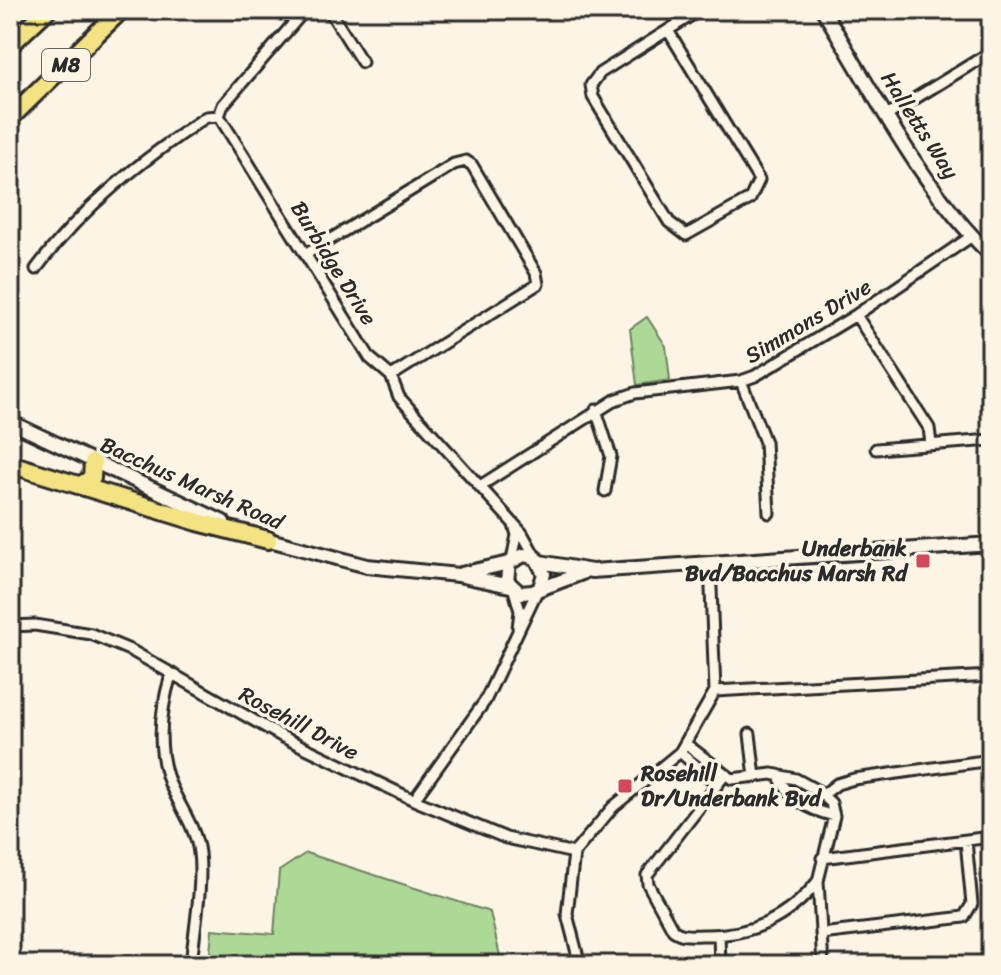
<svg xmlns="http://www.w3.org/2000/svg" width="1001" height="975" font-family="Sriracha,sans-serif">
  <style>
    .green { fill: #add997; stroke: #6c8261; stroke-width: 2 }
    .lines { fill: none; stroke-linecap: round; stroke-linejoin: round }
    .street-casing { stroke: #2b2b2b; stroke-width: 15 }
    .secondary-casing { stroke: #2b2b2b; stroke-width: 18 }
    .highway-casing { stroke: #2b2b2b; stroke-width: 22 }
    .street { stroke: #fcf5e5; stroke-width: 9 }
    .secondary { stroke: #fcf5e5; stroke-width: 12 }
    .highway { stroke: #f4e382; stroke-width: 16 }
    .poi-dot { fill: #d1495b; stroke: #fcf5e5; stroke-width: 3 }
    .labels { text-anchor: middle; dominant-baseline: central; stroke-width: 7; stroke-linejoin: round; paint-order: stroke }
    .shield { fill: #fcf5e5; stroke: #6a6863; stroke-width: 2 }
    .shield-label { font-size: 20px; font-weight: bold; fill: #2b2b2b }
    .street-label { font-size: 22px; fill: #2b2b2b; stroke: #fcf5e5 }
    .poi-label { font-size: 22px; font-weight: bold; fill: #2b2b2b; stroke: #fcf5e5; text-anchor: end }
  </style>
  <rect width="100%" height="100%" fill="#fcf5e5"/>
  <filter id="ink" filterUnits="userSpaceOnUse"><feTurbulence type="fractalNoise" baseFrequency=".0125" numOctaves="2"/><feDisplacementMap in="SourceGraphic" scale="16" xChannelSelector="R" yChannelSelector="G"/><feConvolveMatrix kernelMatrix="1 2 1 2 8 2 1 2 1" color-interpolation-filters="sRGB"/></filter>
  <g filter="url(#ink)">
    <path class="green" d="M647 317 666 346 670 380 637 385 630 329Z
      M306 853 490 912 502 965H209L212 929 274 934 279 871Z"/>
    <g class="lines">
      <defs>
        <path id="street" d="M329 10 362 62
          M669 32 759 180 750 199 686 235 669 222 593 97 591 85 600 73 700 10
          M888 115 991 52
          M219 116 370 358 391 376 399 397 522 533 536 558
          M219 116 223 105 305 10
          M308 253 454 164 466 161 472 165 536 273 538 284 391 376
          M36 269C82 207 142 160 206 117L219 116
          M856 315 929 428 931 444
          M741 381 765 442 769 513
          M596 410 611 456 605 491
          M876 449 991 440
          M480 486 615 400 635 393 741 381 755 376 856 315 972 236
          M512 560 517 535 514 525
          M514 590 520 611 518 628
          M10 626 35 625 91 634 132 651 283 737 414 800 506 838 574 853
          M171 675C160 711 156 749 170 784 180 807 196 828 199 853 203 886 194 931 191 965
          M715 691 991 676
          M750 734 755 777
          M686 744 732 779 772 774 796 779 818 791 831 803 834 816 818 881 823 965
          M680 752 717 784
          M778 775C790 800 808 809 834 816
          M724 776 647 875 648 884 673 930C682 937 692 935 703 935 751 936 788 919 818 881
          M823 795 837 784 854 779 991 760
          M414 800 485 701 538 589
          M822 858 991 837
          M821 934 964 917 972 904 966 841
          M719 935 720 965
          M580 965 567 914 574 853 613 807 680 752 715 691 710 563"/>
        <path id="secondary" d="M823 10C872 90 923 191 991 255
          M10 422 223 522
          M262 538 367 566 458 575 510 586
          M540 562 592 571 991 544
          M461 574 509 563
          M540 587 544 574 536 558 524 555 509 563 507 581 520 593 532 592 582 573"/>
        <path id="highway" d="M10 45 47 10
          M10 118 121 10
          M10 464 198 522 268 540
          M81 485 92 478 93 462"/>
      </defs>
      <use href="#street" class="street-casing"/>
      <use href="#secondary" class="secondary-casing"/>
      <use href="#highway" class="highway-casing"/>
      <use href="#street" class="street"/>
      <use href="#secondary" class="secondary"/>
      <use href="#highway" class="highway"/>
    </g>
  </g>
  <g class="poi-dot">
    <rect x="915" y="553" width="16" height="16" rx="4"/>
    <rect x="617" y="778" width="16" height="16" rx="4"/>
  </g>
  <g class="labels">
    <rect class="shield" x="42" y="49" width="48" height="32" rx="6"/>
    <g class="shield-label">
      <text x="66" y="65">M8</text>
    </g>
    <g class="street-label">
      <text transform="translate(920 125) rotate(57)">Halletts Way</text>
      <text transform="translate(334 263) rotate(58)">Burbidge Drive</text>
      <text transform="translate(808 321) rotate(-31)">Simmons Drive</text>
      <text transform="translate(192 483) rotate(24)">Bacchus Marsh Road</text>
      <text transform="translate(299 723) rotate(28)">Rosehill Drive</text>
    </g>
    <g class="poi-label">
      <text x="907" y="548">Underbank<tspan x="907" dy="25">Bvd/Bacchus Marsh Rd</tspan></text>
      <text x="641" y="773" text-anchor="start">Rosehill<tspan x="641" dy="25">Dr/Underbank Bvd</tspan></text>
    </g>
  </g>
  <rect width="1001" height="975" fill="none" stroke="#fcf5e5" stroke-width="40"/>
  <rect x="20" y="20" width="961" height="935" fill="none" stroke="#2b2b2b" stroke-width="3" filter="url(#ink)"/>
</svg>
